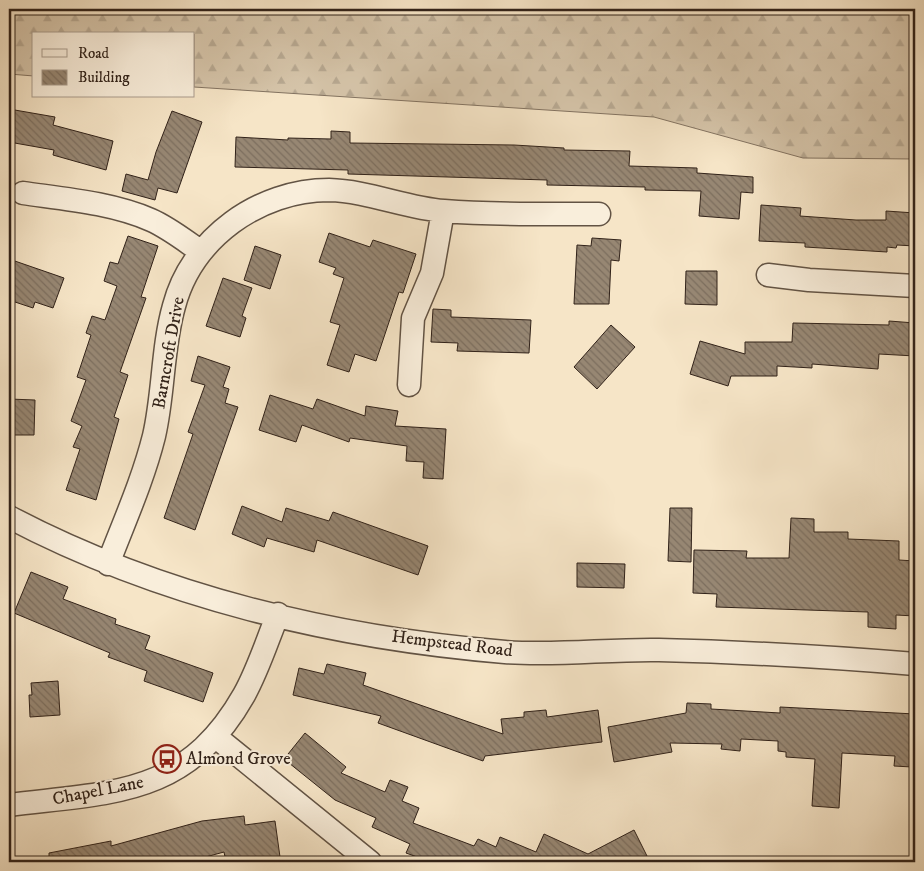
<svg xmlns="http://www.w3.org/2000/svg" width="924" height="871" font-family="'IM FELL DW Pica',serif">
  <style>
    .forest { fill: url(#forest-firs); stroke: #837361 }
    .building { fill: url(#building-back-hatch); stroke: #312219 }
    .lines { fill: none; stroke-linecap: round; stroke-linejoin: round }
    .minor-casing { stroke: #625344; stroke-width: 25 }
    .minor { stroke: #f9eedb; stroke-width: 22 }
    .labels { text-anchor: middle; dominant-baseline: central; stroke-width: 4; stroke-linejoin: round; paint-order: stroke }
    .street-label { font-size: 18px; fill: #312219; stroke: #f9eedb }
    .poi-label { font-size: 18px; fill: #312219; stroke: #f9eedb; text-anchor: start }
  </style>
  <defs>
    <pattern id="forest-firs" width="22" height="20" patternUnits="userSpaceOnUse" patternTransform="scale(1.25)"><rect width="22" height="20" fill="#d5c4a9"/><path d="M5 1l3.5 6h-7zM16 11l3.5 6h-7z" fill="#b7a891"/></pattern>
    <pattern id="building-back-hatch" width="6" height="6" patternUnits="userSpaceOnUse" patternTransform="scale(1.25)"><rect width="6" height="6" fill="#978773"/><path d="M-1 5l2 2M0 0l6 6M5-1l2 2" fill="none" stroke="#7c6e5e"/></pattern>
  </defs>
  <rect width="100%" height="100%" fill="#f6e5c7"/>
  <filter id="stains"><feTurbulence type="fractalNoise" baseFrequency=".004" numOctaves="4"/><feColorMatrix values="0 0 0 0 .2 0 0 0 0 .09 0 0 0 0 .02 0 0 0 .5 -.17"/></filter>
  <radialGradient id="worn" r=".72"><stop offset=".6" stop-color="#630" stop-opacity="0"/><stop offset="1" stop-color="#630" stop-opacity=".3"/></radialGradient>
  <path class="forest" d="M9 9H915V159L803 158 654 117 194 87V34H34V76L9 74Z"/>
  <path class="building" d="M9 109 55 117 53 125 113 141 106 170 53 155 54 150 9 142Z
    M172 111 202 122 177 193 158 188 155 200 122 191 126 174 148 180 156 152Z
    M331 131 350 132V143L514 145 564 148V150L630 151 629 166 697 168V173L753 177V193L741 192 739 219 699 216 701 191 645 190V187L547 185V180L348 174V170L235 167 236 137 288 140V138L331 139Z
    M761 205 801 208 800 216 856 220H886V211L915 213V246L897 245 896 248 887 247V252L805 247V243L759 241Z
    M329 233 370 247 373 240 416 254 403 293 399 292 376 361 355 354 349 372 327 365 340 325 330 322 344 278 333 274 336 268 319 262Z
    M128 236 158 246 141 297 146 298 120 372 128 375 114 417 119 419 96 500 66 490 80 449 73 447 82 426 71 421 86 380 77 377 91 335 86 333 92 316 105 320 117 286 104 281 110 262 118 264Z
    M592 238 621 240 619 261 611 260 609 304H574L577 245 591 246Z
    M255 246 281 255 270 289 244 280Z
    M9 259 64 278 53 308 35 302 33 308 9 300Z
    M686 271H717V305L685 304Z
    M223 278 252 288 242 316 246 318 240 337 206 326Z
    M433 309 451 310V317L531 320 529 353 457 351 458 343 431 342Z
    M889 321 915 323V356L879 354 878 369 812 364V368L777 366V376H731L728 386 690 374 700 341 745 354V342H792L793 323 889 325Z
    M611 325 635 347 597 389 574 367Z
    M198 356 230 367 223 387 229 389 225 403 238 407 195 530 164 518 193 434 188 432 205 385 191 381Z
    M270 395 313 409 317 399 365 416 366 406 398 411 395 426 446 429 443 479 423 478 424 462 406 461 407 446 350 438 349 442 302 425 296 442 259 430Z
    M9 399 35 400 34 435H9Z
    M242 506 282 522 286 508 329 521 333 512 428 546 418 575 317 540 314 552 267 538 264 547 232 534Z
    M670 508H692L691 562 668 561Z
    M791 518 814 519V532H848V539L899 541V560L915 561V616L896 615V629L868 627V612L716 607 717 594 693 593 694 550 747 551 746 558H789Z
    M577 563 625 564 624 588 577 587Z
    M31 572 68 587 63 599 116 619 115 624 150 636 145 649 213 673 203 702 144 681 147 671 108 657 110 653 14 613Z
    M327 664 366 673 363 685 503 734 501 719 524 717V712L546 710 547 717 598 710 602 742 485 756 483 761 378 723 381 716 293 695 299 668 324 674Z
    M58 681 60 715 30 717 29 695H32L31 683Z
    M687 703 711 704V709L780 713V707L915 714 912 767 894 766 895 756 842 753 839 808 812 806 815 759 786 757V752L778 751V741L741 739 740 751 721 749 722 744 670 743 672 752 614 762 608 727 686 713Z
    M305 733 346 767 341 773 385 792 390 780 408 787 402 801 419 808 413 823 474 846 478 839 496 847 500 837 536 852 544 834 588 854 634 830 650 862H431L406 853 410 844 372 827 376 818 335 800 284 759Z
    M244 816 245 825 275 821 280 857 226 862 224 852 187 862H49V853L111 841V846L202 821Z"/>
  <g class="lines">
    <defs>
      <path id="minor" d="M23 193C65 199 112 203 151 220 169 228 184 240 200 251
        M768 275 809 280 915 286
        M409 385 413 318 432 273 443 211
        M9 517C161 597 335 638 505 652 557 656 608 649 659 650 745 652 830 657 915 664
        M108 564C124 522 143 480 154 436 164 393 162 348 174 306 192 238 259 190 329 190 368 191 406 208 444 211 496 215 548 214 599 214
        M216 737 370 862
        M9 805C112 792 186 797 244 695 258 670 267 641 278 614"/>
    </defs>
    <use href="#minor" class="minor-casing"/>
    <use href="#minor" class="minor"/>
  </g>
  <defs>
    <symbol id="bus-ring" viewBox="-11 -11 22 22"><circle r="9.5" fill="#f9eedb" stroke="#8f2418" stroke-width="1.5"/><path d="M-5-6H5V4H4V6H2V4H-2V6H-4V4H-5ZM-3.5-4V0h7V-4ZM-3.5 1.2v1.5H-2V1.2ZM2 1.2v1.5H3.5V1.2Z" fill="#8f2418"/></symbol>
  </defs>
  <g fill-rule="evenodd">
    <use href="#bus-ring" x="151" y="743" width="32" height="32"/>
  </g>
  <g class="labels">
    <g class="street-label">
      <text transform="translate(169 353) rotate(-80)">Barncroft Drive</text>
      <text transform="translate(452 644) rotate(7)">Hempstead Road</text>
      <text transform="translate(98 791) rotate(-11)">Chapel Lane</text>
    </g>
    <g class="poi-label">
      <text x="186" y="759">Almond Grove</text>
    </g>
  </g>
  <rect width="924" height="871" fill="none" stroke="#f6e5c7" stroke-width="30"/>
  <rect x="10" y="10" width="904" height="851" fill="none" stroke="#312219" stroke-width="2.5"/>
  <rect x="15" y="15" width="894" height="841" fill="none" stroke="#312219"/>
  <rect x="32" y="32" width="162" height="65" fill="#f9eedb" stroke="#a99c8d"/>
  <rect x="42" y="49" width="25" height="8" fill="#f9eedb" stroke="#a99c8d"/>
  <text x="78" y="58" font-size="15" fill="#312219">Road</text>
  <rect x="42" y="70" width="25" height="15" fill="url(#building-back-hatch)" stroke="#a99c8d"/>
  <text x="78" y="82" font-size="15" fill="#312219">Building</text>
  <rect width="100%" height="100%" filter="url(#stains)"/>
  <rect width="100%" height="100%" fill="url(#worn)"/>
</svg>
